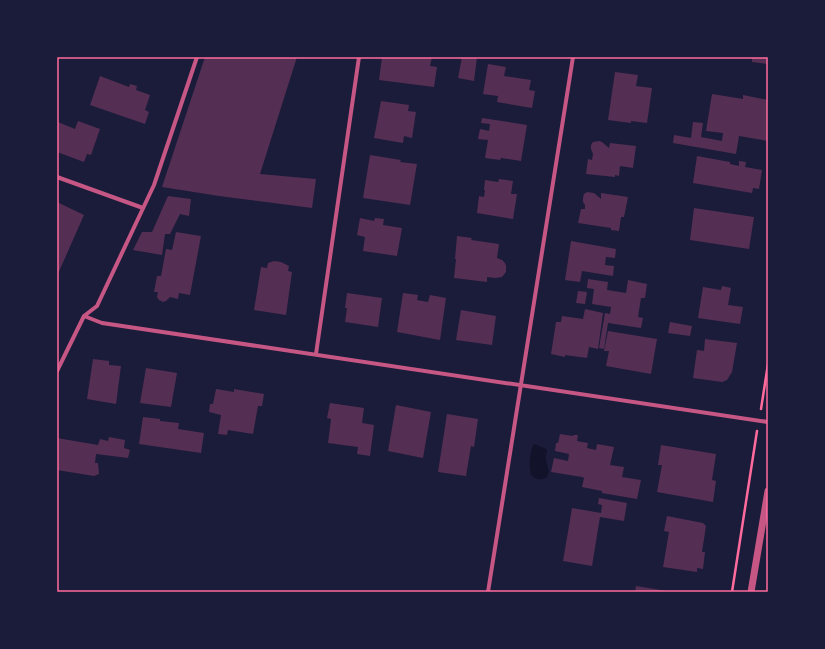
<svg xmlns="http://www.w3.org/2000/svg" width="825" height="649" font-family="Signika,sans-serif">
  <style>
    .water { fill: #12122b }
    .building { fill: #542f53 }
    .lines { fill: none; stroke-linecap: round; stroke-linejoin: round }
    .path { stroke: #ff6b9d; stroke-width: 2.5 }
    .minor { stroke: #c65784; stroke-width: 4 }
    .tertiary { stroke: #c65784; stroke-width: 7 }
    .neatline { fill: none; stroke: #ff6b9d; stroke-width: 1.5 }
  </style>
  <rect width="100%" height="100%" fill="#1b1b3a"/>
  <path class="water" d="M534 444C539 446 543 447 547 450 547 453 545 456 546 459 546 468 552 469 546 478 540 480 536 480 531 475 529 465 529 453 534 444Z"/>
  <path class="building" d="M205 57H297L260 174 316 179 312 208 219 196 162 187Z
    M382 57H432L430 66 437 67 434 87 379 80Z
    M462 57H477L474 81 458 78Z
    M752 57H768V64L752 62Z
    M488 64 506 67 504 76 531 80 529 90 535 91 532 108 497 102 498 96 483 94Z
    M615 72 638 75 636 86 652 88 647 123 631 121V123L608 120Z
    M100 76 129 87 130 84 137 86 136 90 150 95 145 110 149 112 145 124 90 105Z
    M712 94 743 99V95L768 100V141L739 136 736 154 673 143 674 135 691 138 693 122 703 123 701 137 722 141 723 133 706 131Z
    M381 101 409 105 408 111 416 112 412 138 404 136 403 143 374 138Z
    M482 118 527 125 521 161 501 158 500 160 485 158 488 140 478 139 480 129 489 131 490 124 481 123Z
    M78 121 100 129 91 155 87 154 84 162 57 152 58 122 75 129Z
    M599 141 602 142 609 148 610 143 636 146 633 168 620 166 619 176 615 175V177L586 174 588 159 592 160 593 154 591 149V145L593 142Z
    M370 155 401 160 400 162 417 164 410 205 363 198Z
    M697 156 730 162V164L739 166V161L746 162 745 167 762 170 759 189 753 188 752 193 693 183Z
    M499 179 513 181 511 194H517L513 219 477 213 479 196 484 197 485 190H484L485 180 498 182Z
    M587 192 594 193 601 199V193L628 197 624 217H621L619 231 611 230V228L578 223 581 209H585V205L583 202V198L584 194Z
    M168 196 191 199 189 216 180 214 170 234H165L162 255 133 250 142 232H152Z
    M57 202 84 215 57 276Z
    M694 208 754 217 749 249 690 240Z
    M360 218 374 221 375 218 384 219 383 225 402 228 397 256 363 251 365 237 357 235Z
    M176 232 201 236 190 295 179 293 178 299 170 297 166 301 163 302 159 300 157 297 158 292H154L157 276H161L166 249 172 250Z
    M457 236 472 238 471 240 499 244 497 258 502 260 505 263 506 266V272L502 277 495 278 487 277V282L454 278 456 259H455Z
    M571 241 616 249 615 258 606 257 605 265 614 266 613 276 582 271 580 282 565 280Z
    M274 261 281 262 289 266 288 271 292 272 286 315 254 310 261 267 267 268 268 263Z
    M588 279 608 282 607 290 626 293 628 280 647 284 645 298H641L638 317 643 318 641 328 608 323 604 349 599 348 605 313 610 314 611 307 592 304 594 289 587 288Z
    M722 286 731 288 728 305 743 307 740 324 698 318 703 287 721 290Z
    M578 291 587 292 585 304 576 303Z
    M347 293 382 298 378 327 345 322 347 308H345Z
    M403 293 418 295 417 300 428 302 430 295 446 298 440 340 397 332Z
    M585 309 603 313 598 349 589 347 587 358 565 355V357L551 354 556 322H561L562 316 583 319Z
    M461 310 496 316 492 345 456 340Z
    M670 322 692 326 690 336 668 333Z
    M608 331 657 339 651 374 606 366 609 351H604Z
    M705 339 737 343 732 372 727 380 722 382 693 378 697 350 704 351Z
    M93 359 109 361V365L121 366 116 404 87 399Z
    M146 368 177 373 171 407 140 403Z
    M216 389 234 392V389L264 394 262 406H258L253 434 228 430 227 435 218 434 221 415 209 412 210 404H213Z
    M330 403 364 408 362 423 374 425 370 456 357 454 358 447 328 443 331 419 327 418Z
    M396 405 431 412 423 458 388 451Z
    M447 414 478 419 474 447 471 446 466 476 438 472Z
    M143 417 160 419V421L179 423 178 429 204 433 201 453 139 444Z
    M560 434 573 436V435H578L577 441 588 443 587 448 596 450 597 444 614 447 610 465 624 467 622 477 641 480 637 499 602 493V491L582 487 584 478 582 477 551 472 554 458 568 461 569 454 555 451 556 443H558Z
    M109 437 125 440 124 448 130 450 128 458 96 454 95 463H98L99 474 94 476 57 470V438L98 445 100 439 108 441Z
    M661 445 716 454 712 480 716 481 713 502 657 492 662 465H658Z
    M599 498 627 503 624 521 600 517 592 566 563 561 572 508 601 513 602 505 598 504Z
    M667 516 703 523 706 526 702 552H705L703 569 697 568V572L663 567 669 532 664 531Z
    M636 586 667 591V592H635Z"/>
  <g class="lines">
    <path class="path" d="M761 409 768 364
      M732 592 757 431"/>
    <path class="minor" d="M57 177 143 208
      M84 316 102 323 768 422
      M316 354 359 57
      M57 371 84 316 97 306 154 185 197 57
      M488 592 573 57"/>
    <path class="tertiary" d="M751 592 768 491"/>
  </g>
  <rect width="825" height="649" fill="none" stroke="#1b1b3a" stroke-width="116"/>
  <rect x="58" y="58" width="709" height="533" class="neatline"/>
</svg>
